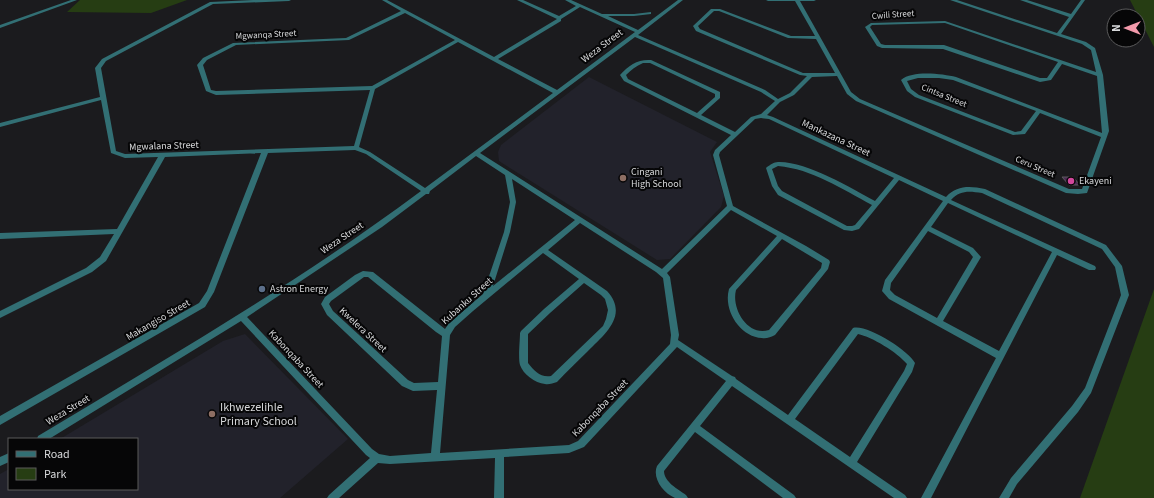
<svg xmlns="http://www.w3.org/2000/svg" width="1154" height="498" font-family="'Source Sans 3',sans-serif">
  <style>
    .built { fill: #22222b }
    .green { fill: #263d13 }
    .building { fill: #4b2b54; stroke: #5e5b5e }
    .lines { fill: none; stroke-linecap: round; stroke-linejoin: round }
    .minor { fill: #326f74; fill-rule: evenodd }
    .education-dot { fill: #8d6e63; stroke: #060607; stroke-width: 1.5 }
    .hotel-dot { fill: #d1479c; stroke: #060607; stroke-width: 1.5 }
    .service-dot { fill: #5c6f8a; stroke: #060607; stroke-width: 1.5 }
    .labels { text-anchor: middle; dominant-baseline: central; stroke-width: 4; stroke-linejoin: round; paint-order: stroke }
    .far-street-label { font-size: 9px; fill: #d7d8da; stroke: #060607 }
    .street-label { font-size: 10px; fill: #d7d8da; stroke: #060607 }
    .poi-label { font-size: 10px; fill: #d7d8da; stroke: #060607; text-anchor: start }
    .near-poi-label { font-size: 12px; fill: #d7d8da; stroke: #060607; text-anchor: start }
  </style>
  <rect width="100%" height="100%" fill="#1b1b1e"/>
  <path class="built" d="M589 77 717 142 710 152 724 196 721 207 670 259 657 260 499 161 498 152 501 145Z
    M245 334 348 439 280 498H0V474L9 469V489H137V439H60L223 341Z"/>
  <path class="green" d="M80 0H187L151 13 67 12Z
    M1130 0H1154V47Z
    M1154 289V498H1080Z"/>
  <path class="building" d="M1062 177H1073L1080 185H1069Z"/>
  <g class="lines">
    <path class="minor" d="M71 0H77L0 28V25Z
      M253 0H291L289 1 213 4 106 61 101 68 116 151 125 154 354 146 370 90 216 95 206 91 197 65 203 58 233 43 346 38 401 11 382 0H387L494 57 557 19 517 0H523L559 16 576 6 565 0H571L602 14H634L651 12V14L634 16H608L638 30 678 0H683L638 35 765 90 778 99 790 93 807 76 800 75 696 31 693 26 711 9H720L791 36H815L795 1H768L766 0H816L814 1H800L851 92 860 99 1069 189H1082L1101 137 1040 113 1025 134 1013 135 915 97 907 91 901 80C913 70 942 74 956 77L1102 133 1097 76 1062 64 1051 80 1040 82 943 49 882 48 877 46 865 27 871 23 945 21 1096 72 1091 50 1082 44 950 0H957L1057 33 1069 17 1020 0H1027L1071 14 1081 0H1085L1061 34 1086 42 1095 48 1103 75 1109 131 1087 193 1078 194 1066 193 856 101 847 94 837 76 812 77 794 95 780 102 767 115 773 117 946 197C957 185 970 186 985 189L1106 245 1122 266 1129 295 1091 393 1078 412 1017 484 1009 498H999L1011 478 1072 406 1085 388 1121 295 1115 267 1102 249 982 193C969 191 960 190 951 200L1095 266 1096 268 1095 270H1089L1057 255 931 498H921L996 358 889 299 882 291 885 280 943 201 899 180 859 229 852 231 844 230 778 195 772 186 766 168 767 167C770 165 774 162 778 162 806 161 851 188 875 201L894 178 769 119 761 118 755 119 720 152 719 155 733 206 806 246 829 260 830 262 828 269 775 335C771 337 766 339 762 338 740 337 723 310 729 289L777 236 731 210 667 273 670 277 679 335 678 340 732 376 735 377 736 379 788 415 853 328C867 324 909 351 915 363L912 372 857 462 905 495 907 498H894L732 386 700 426 794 495 796 498H783L695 432 664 471C664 482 678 489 686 495L688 498C684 498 678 498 675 498 663 493 652 478 657 466L726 381 677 347 584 447 569 453 504 457V498H494L495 458 390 464 378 463 339 498H327L329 495 370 458 366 455 241 321 49 439H37L38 436C168 358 299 282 421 191L366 154 355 150 268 153 214 292 205 307 0 425V416L199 303 207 291 261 153 165 157 106 261 92 272 0 318V311L86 268 100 257 114 234 0 239V233L117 229 158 157 125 158 111 153 101 100 0 127V123L100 97 95 68 102 59 210 2ZM580 7 635 32 557 90 498 59 561 21V19ZM714 11H719L788 38 816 39 835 73H803L700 29 698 26ZM405 13 455 40 372 86 216 91 211 90 203 65 207 60 236 45 349 40ZM945 23 1058 62 1047 78H1040L944 45H885L881 44 870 27 872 25ZM635 37 761 92 775 101 761 114 751 117 735 132 701 115 720 98V92L651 60C638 59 629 65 620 75L624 81 731 135 715 150 713 155 727 206 662 269 480 153ZM458 42 553 93 425 188 370 152 359 147 375 89ZM643 63H650L715 94V97L697 113 628 79 626 75C631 70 636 66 643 63ZM918 78H939L953 80 1036 111 1021 131 1015 132 919 95 911 89 907 81ZM476 156 505 175 510 202 504 232 483 294 449 323 445 329 373 272 363 271 355 275 325 297 321 304 327 315 402 386 413 391 437 390 431 453 390 456 379 454 372 449 247 317 382 227 426 194H429L430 191ZM778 166C812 169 842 189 872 205L855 225 852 226H847L782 191 778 186 772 169ZM512 179 575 220 493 286 510 232 516 202ZM948 203 1052 252 999 351 943 321 981 257 973 248 931 227ZM580 223 656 272 663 278 671 335 670 344 578 441 569 445 440 453 450 335 455 327 473 311 543 253 579 279 544 309 521 331 520 333C520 341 518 358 520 365 523 374 535 383 545 384 549 385 553 383 557 382 567 371 578 361 588 351 605 334 629 315 607 291L548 250ZM928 231 969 252 973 257 937 318 895 295 890 290 891 283ZM782 239 822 263 821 268 769 330C748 337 731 309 736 290ZM364 277H368L436 332 442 336 438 382 414 383 408 380 333 311 329 304 331 301ZM584 283 601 295 605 299 608 310 606 319 603 326 551 376C541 378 534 371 528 363V334L550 313ZM858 334C872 337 897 352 907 364L904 371 850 457 795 419Z
      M9 453V462L0 466V457Z"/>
  </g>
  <g class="education-dot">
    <circle cx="623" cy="178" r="4"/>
    <circle cx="212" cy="414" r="4"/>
  </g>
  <circle class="hotel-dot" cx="1071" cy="181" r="4"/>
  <circle class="service-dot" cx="262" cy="289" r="4"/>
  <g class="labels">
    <g class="far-street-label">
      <text transform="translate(893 15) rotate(-4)">Cwili Street</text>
      <text transform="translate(266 35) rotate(-3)">Mgwanqa Street</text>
      <text transform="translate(944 96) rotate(22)">Cintsa Street</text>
      <text transform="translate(1035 167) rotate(23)">Ceru Street</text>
    </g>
    <g class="street-label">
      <text transform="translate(602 46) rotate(-37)">Weza Street</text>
      <text transform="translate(836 138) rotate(25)">Mankazana Street</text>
      <text transform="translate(164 146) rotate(-2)">Mgwalana Street</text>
      <text transform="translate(342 238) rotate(-34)">Weza Street</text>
      <text transform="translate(467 301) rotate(-42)">Kubanku Street</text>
      <text transform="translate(158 320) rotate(-30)">Makangiso Street</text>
      <text transform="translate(363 330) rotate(43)">Kwelera Street</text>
      <text transform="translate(296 359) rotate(47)">Kabonqaba Street</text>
      <text transform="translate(600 408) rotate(-46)">Kabonqaba Street</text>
      <text transform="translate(68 410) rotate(-31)">Weza Street</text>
    </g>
    <g class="poi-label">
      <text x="631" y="172">Cingani<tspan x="631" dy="12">High School</tspan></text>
      <text x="1079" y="181">Ekayeni</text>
      <text x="270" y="289">Astron Energy</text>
    </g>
    <g class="near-poi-label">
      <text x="220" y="407">Ikhwezelihle<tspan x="220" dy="14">Primary School</tspan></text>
    </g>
  </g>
  <rect x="8" y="438" width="130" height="52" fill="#060607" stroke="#5a5a5b"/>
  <rect x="16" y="451" width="20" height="6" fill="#326f74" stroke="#5a5a5b"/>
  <text x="44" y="458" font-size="12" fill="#d7d8da">Road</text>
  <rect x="16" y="468" width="20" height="12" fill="#263d13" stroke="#5a5a5b"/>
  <text x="44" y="478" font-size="12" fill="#d7d8da">Park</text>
  <g transform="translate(1126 28) rotate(270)"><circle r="19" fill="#060607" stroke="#5a5a5b"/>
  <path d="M0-3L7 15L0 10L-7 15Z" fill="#f39aab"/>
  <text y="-6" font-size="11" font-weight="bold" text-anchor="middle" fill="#d7d8da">N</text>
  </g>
</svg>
